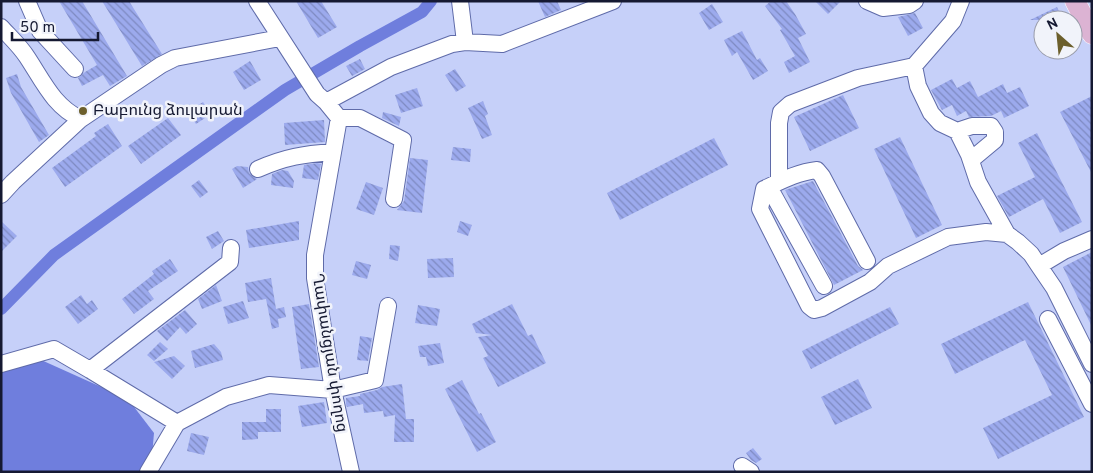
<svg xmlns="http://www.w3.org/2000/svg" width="1093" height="473" font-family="Overpass,'Noto Sans Armenian',sans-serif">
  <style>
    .water { fill: #6f7edd }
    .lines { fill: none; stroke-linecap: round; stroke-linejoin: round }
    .canal { stroke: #6f7edd; stroke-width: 12 }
    .building { fill: url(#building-back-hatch) }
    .minor-casing { stroke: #5f6ba9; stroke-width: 18 }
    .major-casing { stroke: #fff; stroke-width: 21 }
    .minor { stroke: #fff; stroke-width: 16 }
    .major { stroke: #dcb3d3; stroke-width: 20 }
    .poi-dot { fill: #6c5f2c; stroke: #f1f3fa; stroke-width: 2 }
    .labels { text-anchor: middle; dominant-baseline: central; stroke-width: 5; stroke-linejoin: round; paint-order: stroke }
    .poi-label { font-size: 16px; fill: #151932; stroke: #f1f3fa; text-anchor: start }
    .street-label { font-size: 16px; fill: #151932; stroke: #f1f3fa }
  </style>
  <defs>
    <pattern id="building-back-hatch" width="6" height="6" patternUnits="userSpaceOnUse" patternTransform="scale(1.25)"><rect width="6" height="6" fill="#9caaed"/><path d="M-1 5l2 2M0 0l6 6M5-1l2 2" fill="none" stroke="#7e8ac1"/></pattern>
  </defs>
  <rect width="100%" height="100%" fill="#c6d0f9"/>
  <path class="water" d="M39 359 128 399 154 433 152 456 141 472H1V373Z"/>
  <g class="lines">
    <path class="canal" d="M1 309 54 255 285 90 360 46 422 12 431 1"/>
  </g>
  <path class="building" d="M59 1H82L127 76 110 86 103 75 82 86 78 78 85 72 97 65Z
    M102 1H129L162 54 142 66Z
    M296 1H321L337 27 318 38Z
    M538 1H557L561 10 545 17Z
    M771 1H786L795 14 806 34 798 38 810 62 789 73 784 62 795 56 780 30 782 29 765 6Z
    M815 1H841L828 14Z
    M712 4 723 22 709 30 699 13Z
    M1057 7 1063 20H1030Z
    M915 13 923 28 908 36 898 17Z
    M742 31 757 60 760 58 768 71 753 80 737 52 732 56 724 40Z
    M360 59 365 69 352 76 346 66Z
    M250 61 261 80 244 90 233 72Z
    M455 69 466 86 456 92 445 75Z
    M17 74 21 87 49 135 39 142 11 93 6 78Z
    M952 79 957 88 970 81 978 97 1003 84 1007 93 1020 87 1029 106 1004 118 1001 111 991 116 969 117 966 111 957 116 952 105 942 110 931 90Z
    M417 88 423 106 401 113 395 95Z
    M843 95 859 128 810 151 794 117Z
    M1092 96V174L1060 112Z
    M483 101 488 114 485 116 492 135 482 139 468 108Z
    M203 102 211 114 196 124 188 112Z
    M383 112 401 117 399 126 382 118Z
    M168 118 181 135 141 164 128 146Z
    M324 120 325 142 285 145 284 123Z
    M108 124 122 146 65 187 52 168 96 136 94 133Z
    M1037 133 1082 222 1060 233 1043 199 1009 217 997 196 1035 177 1018 143Z
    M900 137 942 225 916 238 874 149Z
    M714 138 728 165 620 220 607 193Z
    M453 147 471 149 470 162 451 160Z
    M410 158 428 160 422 213 397 210 404 201Z
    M317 163 321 164 318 180 302 178 304 165Z
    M237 166 248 167 249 173 257 179 243 188 232 169Z
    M282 170 288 171 294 181 293 188 271 185 272 174Z
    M199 180 208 192 200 198 191 186Z
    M813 181 858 266 863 270 834 285 785 190Z
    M366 182 383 188 374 215 356 209Z
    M1 221 17 236 1 252Z
    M299 221V240L249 248 246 230Z
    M460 221 472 225 468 236 457 232Z
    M218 231 224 241 212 249 206 237Z
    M390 245 400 246 398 261 389 259Z
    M1092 252V327L1063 267Z
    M453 258 454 277 428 278 427 259Z
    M170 259 178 271 148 291 154 299 134 314 122 299 154 274 152 271Z
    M356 261 371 265 367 279 352 275Z
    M271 278 276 309 284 307 286 317 278 319 279 327 272 329 266 299 248 302 245 283Z
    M216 285 222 301 202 309 198 299Z
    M81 295 87 304 92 300 98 309 78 324 65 307Z
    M243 301 249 318 228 324 223 307Z
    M1028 302 1084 417 998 459 983 428 1052 395 1025 340 955 374 941 344Z
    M309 304 319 367 301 369 292 307Z
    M512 304 528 336 532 334 546 363 498 387 483 358 488 356 478 337 492 335 476 333 472 324Z
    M418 305 440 309 437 326 415 323Z
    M890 307 899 324 811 369 802 351Z
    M185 310 197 324 186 334 180 327 167 341 157 331Z
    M360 336 372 338 368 361 357 360Z
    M160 342 168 349 154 361 147 355Z
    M440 343 444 363 428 366 426 357H420L418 346Z
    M214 344 221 352 223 360 195 368 191 351Z
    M174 356 185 366 172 379 154 362Z
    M858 379 872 408 835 425 821 397Z
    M462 380 479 414 481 413 496 442 477 452 445 389Z
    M402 384 406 419H414V442H394L395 415 384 417 383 411 364 413 363 404 347 407 346 404V398L360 396V394L377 390 382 387Z
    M324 402 327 423 302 427 298 406Z
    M266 409H281V432H258V439L242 440V422H266Z
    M191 433 209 437 204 455 187 451Z
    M753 448 762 459 756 463 751 460 746 453Z"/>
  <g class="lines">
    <defs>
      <path id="minor" d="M27 1 40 31 75 69
        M257 1 317 94 326 102 339 118 315 255V278L333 390 351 472
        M460 1 465 42
        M867 1 883 8 909 5 915 1
        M1 27C10 37 20 46 27 57 43 81 54 107 81 119
        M914 66 918 86 931 113 940 123 957 131 969 155 978 182 1007 234
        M326 102 391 67 452 44 465 42 502 44 613 1
        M339 118H360L403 140 394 199
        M957 131 972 126H991L995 132V140L971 160
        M258 169C285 157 304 154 333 152
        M779 181V123L781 112 790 104 858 78 914 66 953 21 961 1
        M769 187 824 286
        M1 195 13 182 81 119 161 65 175 58 280 38
        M867 261 822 176 817 170C798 172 781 181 764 189L760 209 809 306 814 310 822 308 870 282 888 266 948 237 986 232 1007 234 1018 242 1031 254 1039 266 1054 288 1092 364
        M1039 266 1064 251 1092 239
        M1048 319 1092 404
        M1 364 54 349 90 370
        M177 423 90 370 230 262 231 248
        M742 466 751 472
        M148 472 177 423 226 397 269 385 333 390 375 380 388 306"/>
      <path id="major" d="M1075 1 1092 34"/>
    </defs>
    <use href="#minor" class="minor-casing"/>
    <use href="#major" class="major-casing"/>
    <use href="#minor" class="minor"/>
    <use href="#major" class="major"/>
  </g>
  <circle class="poi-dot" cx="83" cy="111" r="5"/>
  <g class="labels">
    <g class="poi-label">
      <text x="93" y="111">Բաբունց ձուլարան</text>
    </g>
    <g class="street-label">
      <text transform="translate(329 353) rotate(81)">Ղափանցյան փողոց</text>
    </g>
  </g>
  <rect width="1093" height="473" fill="none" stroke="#151932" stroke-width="5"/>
  <g transform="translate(1058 35) rotate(333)"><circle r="24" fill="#f1f3fa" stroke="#999caa"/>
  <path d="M0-4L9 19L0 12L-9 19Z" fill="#6c5f2c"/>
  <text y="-8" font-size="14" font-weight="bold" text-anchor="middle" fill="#151932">N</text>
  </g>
  <path d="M12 32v8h86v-8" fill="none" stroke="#151932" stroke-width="2.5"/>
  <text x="20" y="32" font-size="15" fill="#151932" stroke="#f1f3fa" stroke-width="4" paint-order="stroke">50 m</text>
</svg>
